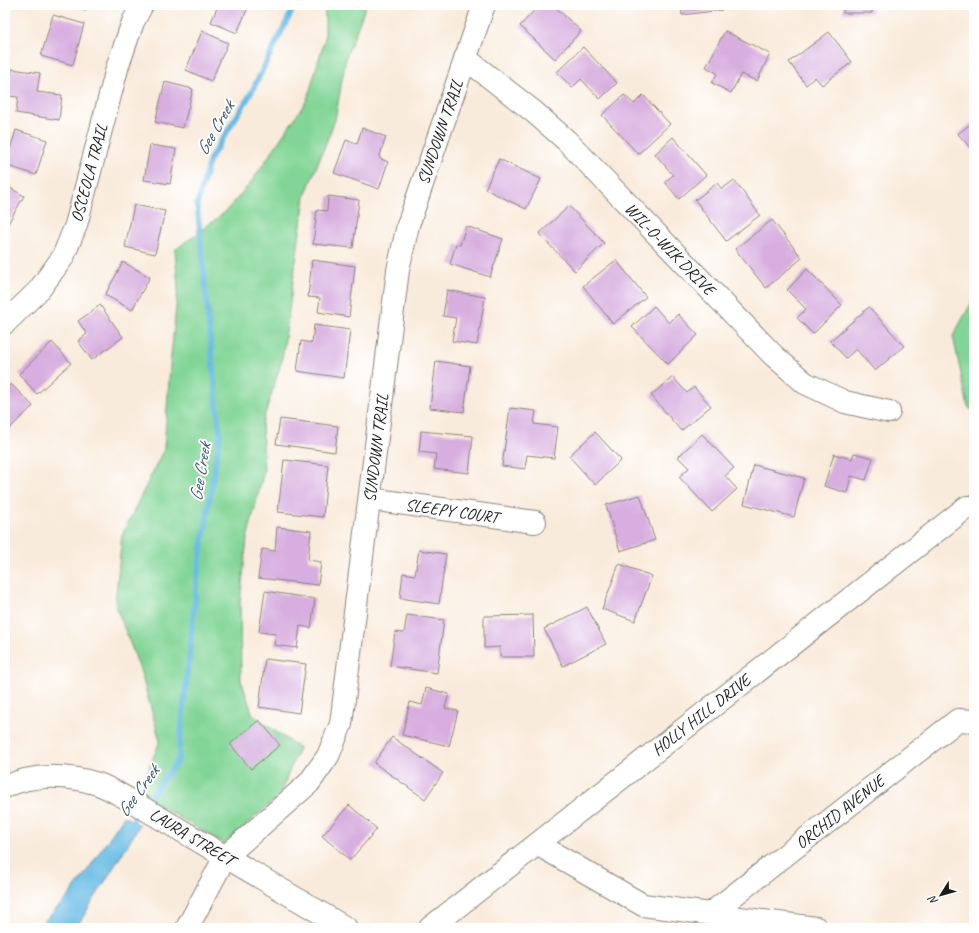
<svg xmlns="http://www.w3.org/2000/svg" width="979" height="933" font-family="Caveat,sans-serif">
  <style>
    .green { fill: #82d596; stroke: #4f7859 }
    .water { fill: #69bce5; stroke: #426c80 }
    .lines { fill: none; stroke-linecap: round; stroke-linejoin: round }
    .stream { stroke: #69bce5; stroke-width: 5.5 }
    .building { fill: #d7aedf }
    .minor-casing { stroke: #8a847c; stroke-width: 24 }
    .minor { stroke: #fff; stroke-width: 22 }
    .labels { text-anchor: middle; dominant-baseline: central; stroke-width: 4; stroke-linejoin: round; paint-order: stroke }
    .street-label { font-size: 17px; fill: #1c1c1c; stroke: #fff }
    .water-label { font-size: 18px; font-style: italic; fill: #3b5c6c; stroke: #fff }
  </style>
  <rect width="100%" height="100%" fill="#fff"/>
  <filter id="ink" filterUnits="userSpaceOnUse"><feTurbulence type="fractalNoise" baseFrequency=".025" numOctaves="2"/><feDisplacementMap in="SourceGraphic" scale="8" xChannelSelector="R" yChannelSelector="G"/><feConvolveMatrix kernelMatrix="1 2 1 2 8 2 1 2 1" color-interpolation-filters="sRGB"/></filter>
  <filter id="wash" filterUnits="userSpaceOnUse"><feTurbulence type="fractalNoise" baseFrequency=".012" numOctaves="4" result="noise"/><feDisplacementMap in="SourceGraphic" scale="16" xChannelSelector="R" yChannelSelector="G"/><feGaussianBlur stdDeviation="0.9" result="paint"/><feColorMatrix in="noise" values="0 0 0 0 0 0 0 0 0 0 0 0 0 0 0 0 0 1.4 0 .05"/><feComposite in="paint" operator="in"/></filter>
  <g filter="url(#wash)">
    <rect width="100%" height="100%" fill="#f9ebdb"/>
    <path class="green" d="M325 5H366L346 58 335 120 305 196 282 360 262 424 264 471 247 539 240 602 241 680 253 715 299 748 279 796 224 844 138 793 160 741 140 669 115 604 122 535 164 449 170 367 178 287 175 250 224 213 250 184 307 100 325 38Z
      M974 298V412L968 407 953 336Z"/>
    <path class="water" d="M124 816 140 825 76 928H37L67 898 83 877Z"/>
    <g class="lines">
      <path class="stream" d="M145 804 178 760 198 572 220 435 197 204 210 159 250 95 295 5
        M128 827 139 811"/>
    </g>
    <g id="blocks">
      <path class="building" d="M75 5H88L86 10Z
        M211 5H249L237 33 211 22 217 8Z
        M539 5H553L581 31 555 59 520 26Z
        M681 5H721L722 10 682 15Z
        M843 5H872V13H843Z
        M53 15 84 24 73 65 41 56Z
        M202 31 228 43 211 81 186 70Z
        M725 31 770 54 757 81 741 74 731 93 712 83 717 73 706 67Z
        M829 32 852 62 822 85 815 77 806 85 789 62Z
        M583 47 617 83 600 99 581 79 572 88 557 72Z
        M12 69 40 73 37 92 62 95 59 120 16 113 18 97 8 96Z
        M165 82 193 89 183 128 155 122Z
        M624 95 634 104 643 95 670 124 638 154 602 115Z
        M974 121V152L958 134Z
        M362 128 386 137 379 158 388 162 379 189 334 173 346 140 357 144Z
        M16 130 47 140 36 175 5 165Z
        M673 137 706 175 679 199 665 182 673 175 655 154Z
        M150 145 176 149 170 184 144 180Z
        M499 159 541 179 526 209 485 189Z
        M734 180 760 215 726 241 695 200 717 183 722 189Z
        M5 185 24 196 5 229Z
        M328 196 359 200 353 248 313 244 317 210 327 211Z
        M134 205 165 211 155 254 125 247Z
        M569 206 604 243 575 271 539 234Z
        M772 220 802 258 766 288 735 249Z
        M466 226 503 239 490 277 450 264 456 244 460 245Z
        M312 260 355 266 349 317 318 312 320 298 308 297Z
        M616 260 646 297 613 324 583 286Z
        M123 262 150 277 132 310 105 295Z
        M807 269 842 305 813 334 797 318 806 309 787 290Z
        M447 290 485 297 477 345 452 341 456 318 443 316Z
        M100 305 123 337 92 360 78 341 87 334 78 321Z
        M654 306 669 323 678 314 698 335 668 364 632 327Z
        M869 307 904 346 875 371 856 349 846 358 830 341Z
        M314 325 350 330 344 378 297 371 301 341 312 343Z
        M52 342 71 363 37 394 19 374Z
        M436 361 470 366 464 412 430 408Z
        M673 377 687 393 694 387 711 406 681 431 651 395Z
        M11 384 33 406 5 433V390Z
        M510 408 536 411 534 424 558 427 554 458 527 455 525 469 502 466Z
        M280 419 338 426 335 452 276 444Z
        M421 431 473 436 469 473 434 469 436 454 419 452Z
        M595 432 621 460 595 485 569 456Z
        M702 434 734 468 725 476 737 489 712 512 679 477 689 468 678 457Z
        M854 453 873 458 866 480 851 476 847 493 824 486 834 454 852 459Z
        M284 460 328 465 323 517 278 512Z
        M754 465 804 478 794 517 744 504Z
        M640 495 655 540 620 551 606 505Z
        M277 527 311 531 308 560 321 562 318 585 258 578 262 549 275 551Z
        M419 550 446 554 439 604 400 598 403 573 415 575Z
        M619 564 652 576 635 621 602 609Z
        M265 591 315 599 311 628 300 626 297 648 274 645 276 634 259 632Z
        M587 607 606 644 563 666 544 629Z
        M407 615 444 620 437 673 390 666 395 632 404 633Z
        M533 615 534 657H500V647L484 648V616Z
        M265 659 306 664 299 713 259 707Z
        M426 688 449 694 445 708 458 711 449 746 402 735 410 702 422 705Z
        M259 720 280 745 251 769 230 744Z
        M392 737 443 773 425 799 374 763Z
        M349 805 377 829 350 860 322 836Z"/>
    </g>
  </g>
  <g filter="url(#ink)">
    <use href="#blocks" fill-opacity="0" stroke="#8a847c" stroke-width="1"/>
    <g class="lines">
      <defs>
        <path id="minor" d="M465 58 534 112 567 141 773 355 805 383 845 402 889 412
          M5 323 39 290 63 257 76 225 118 65 133 22 142 5
          M370 499 535 522
          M5 787C33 773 69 775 98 784 110 788 122 796 133 802L346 928
          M537 844 643 905 816 928
          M710 914 958 720 974 721
          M187 928 225 857 309 783 328 756 341 724 398 270 408 225 484 5
          M430 928 967 507 974 508"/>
      </defs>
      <use href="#minor" class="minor-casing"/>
      <use href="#minor" class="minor"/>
    </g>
  </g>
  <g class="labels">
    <g class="street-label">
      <text transform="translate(440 132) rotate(-71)">SUNDOWN TRAIL</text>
      <text transform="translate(89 173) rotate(-75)">OSCEOLA TRAIL</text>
      <text transform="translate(670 249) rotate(46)">WIL-O-WIK DRIVE</text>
      <text transform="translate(376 448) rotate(-83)">SUNDOWN TRAIL</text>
      <text transform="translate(452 511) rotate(8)">SLEEPY COURT</text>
      <text transform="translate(701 715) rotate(-38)">HOLLY HILL DRIVE</text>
      <text transform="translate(840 812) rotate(-38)">ORCHID AVENUE</text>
      <text transform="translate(192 837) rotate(31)">LAURA STREET</text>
    </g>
    <g class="water-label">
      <text transform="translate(215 128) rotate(-60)">Gee Creek</text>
      <text transform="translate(200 472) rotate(-81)">Gee Creek</text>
      <text transform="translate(138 791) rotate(-54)">Gee Creek</text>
    </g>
  </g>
  <rect width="979" height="933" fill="none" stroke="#fff" stroke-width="20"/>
  <g transform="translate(941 895) rotate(233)" stroke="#ffffff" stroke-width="3" paint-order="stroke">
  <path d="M0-3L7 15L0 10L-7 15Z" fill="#1c1c1c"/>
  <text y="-6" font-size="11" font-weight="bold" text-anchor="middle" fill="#1c1c1c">N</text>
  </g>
</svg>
